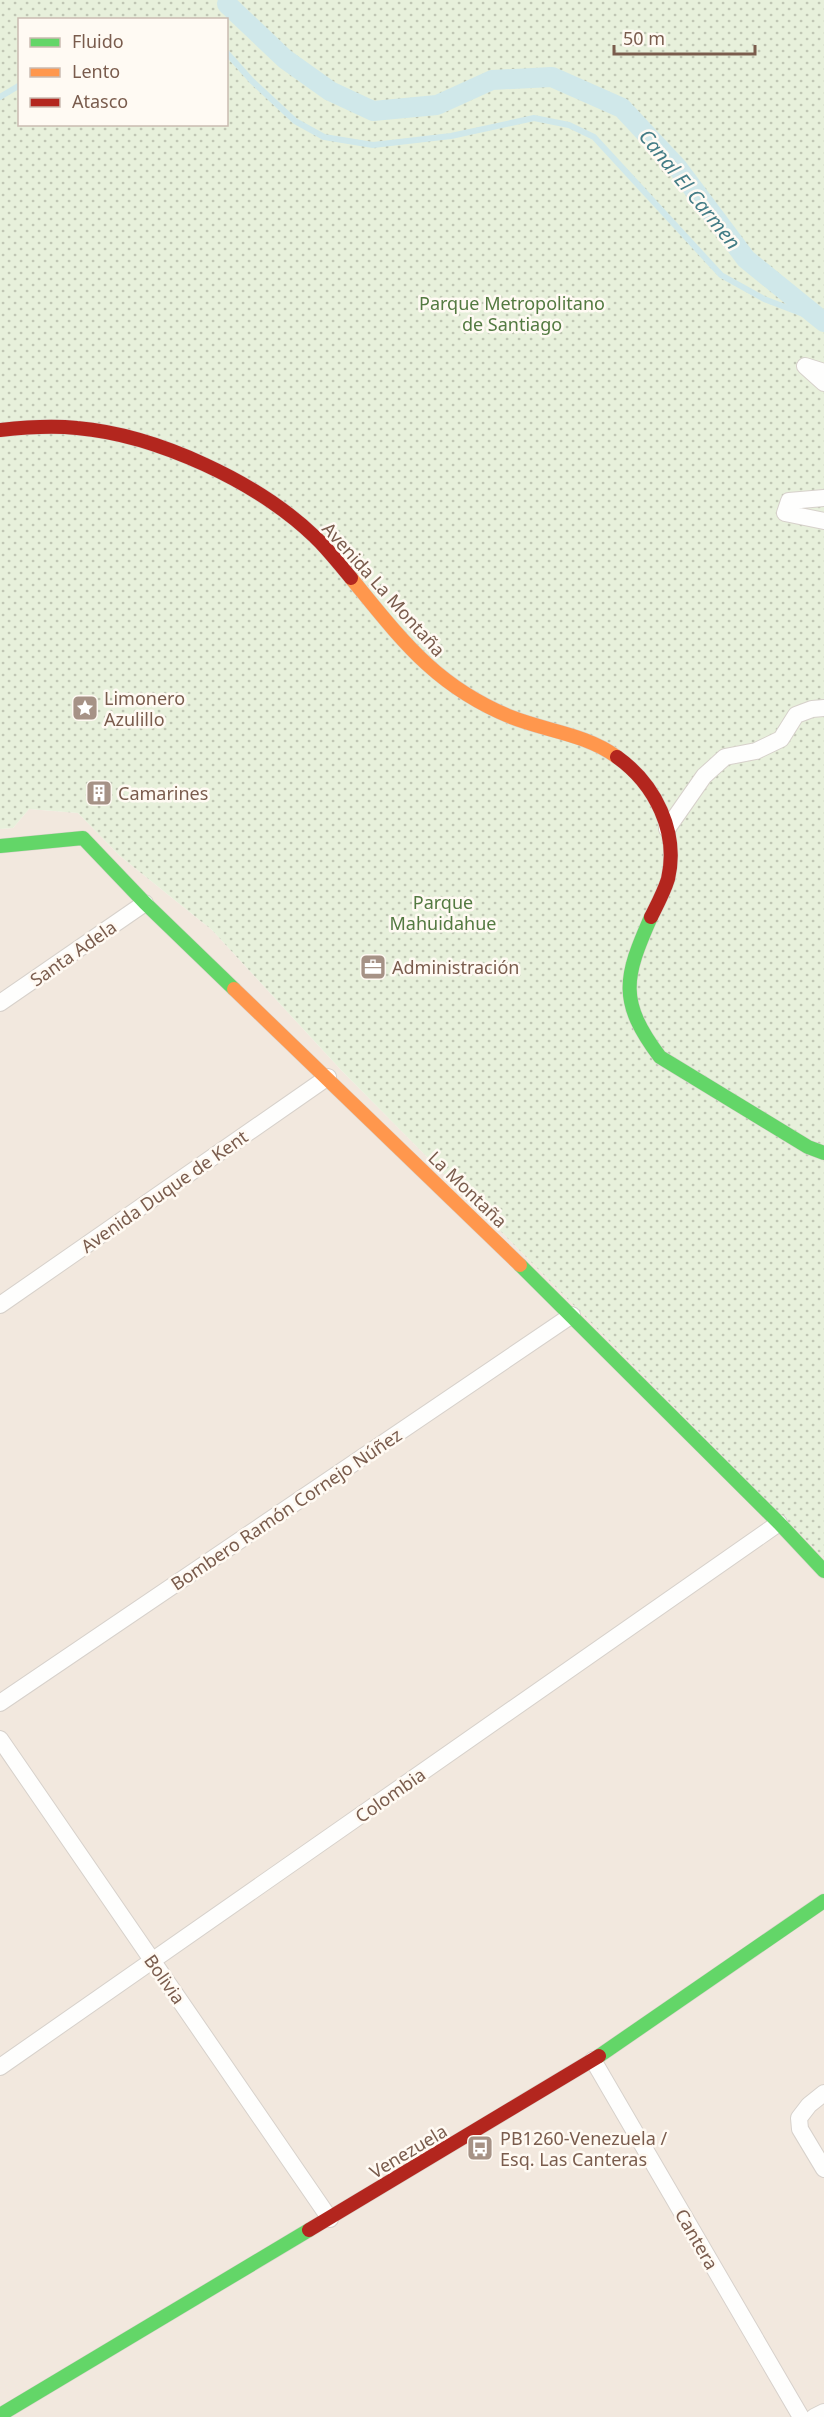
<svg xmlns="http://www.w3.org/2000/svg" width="824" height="2417" font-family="'Noto Sans',sans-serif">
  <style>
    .residential { fill: #f2e8de }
    .park { fill: url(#park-dots); fill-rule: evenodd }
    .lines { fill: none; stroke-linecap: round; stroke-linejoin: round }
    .stream { stroke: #d0e8ea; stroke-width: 6 }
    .canal { stroke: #d0e8ea; stroke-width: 20 }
    .street-casing { stroke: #d7d1cb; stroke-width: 18 }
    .fast-casing { stroke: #d9d2cb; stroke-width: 15 }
    .slow-casing { stroke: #d9d2cb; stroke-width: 15 }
    .jam-casing { stroke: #d9d2cb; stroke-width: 15 }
    .street { stroke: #fefefd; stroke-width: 16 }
    .fast { stroke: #63d668; stroke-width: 14 }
    .slow { stroke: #ff974d; stroke-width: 14 }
    .jam { stroke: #b3261e; stroke-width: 14 }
    .labels { text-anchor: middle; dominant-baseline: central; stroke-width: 5; stroke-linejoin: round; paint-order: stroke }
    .park-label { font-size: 18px; fill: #537a41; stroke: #fffaf3 }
    .street-label { font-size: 18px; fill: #7a5c4d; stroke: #fffaf3 }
    .poi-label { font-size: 18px; fill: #7a5c4d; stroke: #fffaf3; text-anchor: start }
    .water-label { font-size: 20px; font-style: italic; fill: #437c86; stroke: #fffaf3 }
  </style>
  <defs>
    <pattern id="park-dots" width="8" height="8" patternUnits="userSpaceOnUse" patternTransform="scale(1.5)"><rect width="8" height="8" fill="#e7f0db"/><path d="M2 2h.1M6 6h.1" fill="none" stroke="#c0c6b4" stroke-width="1.8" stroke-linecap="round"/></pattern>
  </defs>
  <rect width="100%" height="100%" fill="#f9f5f0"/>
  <path class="residential" d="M29 809 78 813 120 856 212 930 341 1070 824 1558V2417H0V829L13 828Z"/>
  <path class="park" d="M0 0H824V1558L341 1070 212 930 120 856 78 813 29 809 13 828 0 829ZM20 20H226V124H20Z"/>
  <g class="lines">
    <path class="stream" d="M226 52 252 81 295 121 324 137 373 145 451 136 534 118 569 125 594 137 721 275 764 299 824 322
      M0 97 20 85"/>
    <path class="canal" d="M227 4 285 59 330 91 373 111 437 105 492 80 552 77 622 108 677 167 746 259 824 322"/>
    <defs>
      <path id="street" d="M824 372 805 366 824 383
        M824 498 789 501 785 513 824 521
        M667 829 704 776 725 757 756 751 781 739 796 715 812 709 824 708
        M0 1003 145 903
        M0 1305 328 1077
        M0 1703 572 1315
        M0 1739 330 2219
        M593 2060 801 2417
        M0 2067 779 1523
        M824 2093 809 2105 799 2118 800 2129 824 2169
        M814 2417 824 2412"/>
      <path id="fast" d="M0 846 83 838 145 903 234 989
        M651 917C624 978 618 1001 660 1057L808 1147 824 1153
        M520 1265 779 1523 824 1571
        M599 2056 824 1901
        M0 2415 309 2230"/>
      <path id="slow" d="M351 578C401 639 435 686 511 717 546 731 586 734 617 757
        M234 989 520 1265"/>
      <path id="jam" d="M0 430C26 427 51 425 77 428 157 435 258 482 315 537 328 549 339 564 351 578
        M617 757C655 784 679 832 668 879 664 892 657 905 651 917
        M309 2230 599 2056"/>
    </defs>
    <use href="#street" class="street-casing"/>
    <use href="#fast" class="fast-casing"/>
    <use href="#slow" class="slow-casing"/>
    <use href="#jam" class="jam-casing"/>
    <use href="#street" class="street"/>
    <use href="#fast" class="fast"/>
    <use href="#slow" class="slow"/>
    <use href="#jam" class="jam"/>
  </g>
  <defs>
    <symbol id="sight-square" viewBox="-11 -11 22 22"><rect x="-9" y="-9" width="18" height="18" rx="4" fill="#a69286" stroke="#fffaf3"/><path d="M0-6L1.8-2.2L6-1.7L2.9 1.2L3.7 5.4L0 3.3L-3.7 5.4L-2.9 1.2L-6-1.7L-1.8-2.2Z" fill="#fff"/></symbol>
    <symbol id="building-square" viewBox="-11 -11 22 22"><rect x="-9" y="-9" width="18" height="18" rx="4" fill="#a69286" stroke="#fffaf3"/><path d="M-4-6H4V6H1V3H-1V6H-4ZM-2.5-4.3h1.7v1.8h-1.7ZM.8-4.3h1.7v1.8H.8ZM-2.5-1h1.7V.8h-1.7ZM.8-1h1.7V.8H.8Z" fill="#fff"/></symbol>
    <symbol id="office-square" viewBox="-11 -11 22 22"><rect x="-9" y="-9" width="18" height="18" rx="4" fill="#a69286" stroke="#fffaf3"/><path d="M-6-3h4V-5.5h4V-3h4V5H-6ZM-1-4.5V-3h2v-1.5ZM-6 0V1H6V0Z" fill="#fff"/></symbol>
    <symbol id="bus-square" viewBox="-11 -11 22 22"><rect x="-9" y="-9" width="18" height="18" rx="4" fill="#a69286" stroke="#fffaf3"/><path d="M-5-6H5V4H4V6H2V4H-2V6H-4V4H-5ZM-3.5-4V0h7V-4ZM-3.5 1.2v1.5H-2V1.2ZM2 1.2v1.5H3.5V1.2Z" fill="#fff"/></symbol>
  </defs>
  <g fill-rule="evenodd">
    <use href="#sight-square" x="70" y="693" width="30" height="30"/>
    <use href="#building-square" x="84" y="778" width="30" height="30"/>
    <use href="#office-square" x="358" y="952" width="30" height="30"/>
    <use href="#bus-square" x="465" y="2133" width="30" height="30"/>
  </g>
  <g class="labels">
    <g class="park-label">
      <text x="512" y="303">Parque Metropolitano<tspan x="512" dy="21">de Santiago</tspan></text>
      <text x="443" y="902">Parque<tspan x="443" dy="21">Mahuidahue</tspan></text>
    </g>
    <g class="street-label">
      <text transform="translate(384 589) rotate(48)">Avenida La Montaña</text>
      <text transform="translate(73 953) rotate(-35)">Santa Adela</text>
      <text transform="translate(468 1189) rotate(44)">La Montaña</text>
      <text transform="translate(164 1191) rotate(-35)">Avenida Duque de Kent</text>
      <text transform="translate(286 1509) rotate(-34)">Bombero Ramón Cornejo Núñez</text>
      <text transform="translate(390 1795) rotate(-35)">Colombia</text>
      <text transform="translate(165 1979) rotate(55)">Bolivia</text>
      <text transform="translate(408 2151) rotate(-31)">Venezuela</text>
      <text transform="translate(697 2239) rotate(60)">Cantera</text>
    </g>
    <g class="poi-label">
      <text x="104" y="698">Limonero<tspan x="104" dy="21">Azulillo</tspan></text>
      <text x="118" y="793">Camarines</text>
      <text x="392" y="967">Administración</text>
      <text x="500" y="2138">PB1260-Venezuela /<tspan x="500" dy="21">Esq. Las Canteras</tspan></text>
    </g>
    <g class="water-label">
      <text transform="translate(690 189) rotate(51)">Canal El Carmen</text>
    </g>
  </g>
  <rect x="18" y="18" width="210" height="108" fill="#fffaf3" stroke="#cabbb1" stroke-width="1.5"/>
  <rect x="30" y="38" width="30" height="9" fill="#63d668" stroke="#cabbb1" stroke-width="1.5"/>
  <text x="72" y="48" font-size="18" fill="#7a5c4d">Fluido</text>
  <rect x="30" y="68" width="30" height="9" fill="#ff974d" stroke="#cabbb1" stroke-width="1.5"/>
  <text x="72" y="78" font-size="18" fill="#7a5c4d">Lento</text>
  <rect x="30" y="98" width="30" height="9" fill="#b3261e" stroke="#cabbb1" stroke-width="1.5"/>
  <text x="72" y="108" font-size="18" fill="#7a5c4d">Atasco</text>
  <path d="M614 45v9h141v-9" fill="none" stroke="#7a5c4d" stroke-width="3"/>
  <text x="623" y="45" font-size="18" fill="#7a5c4d" stroke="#fffaf3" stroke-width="4.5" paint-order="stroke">50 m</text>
</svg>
